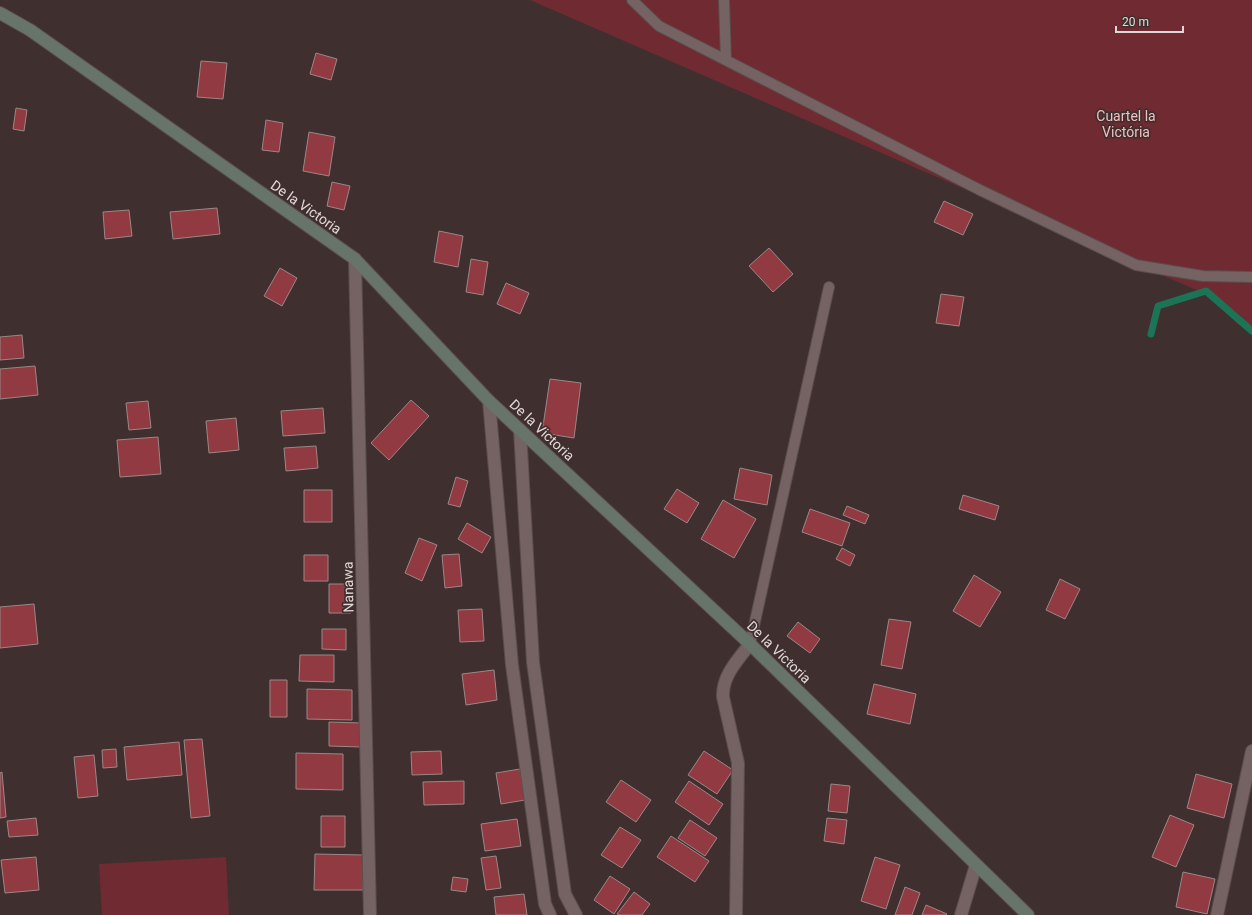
<svg xmlns="http://www.w3.org/2000/svg" width="1252" height="915" font-family="Roboto,sans-serif">
  <style>
    .green { fill: #6f2b31 }
    .lines { fill: none; stroke-linecap: round; stroke-linejoin: round }
    .stream { stroke: #1c7456; stroke-width: 7 }
    .building { fill: #913a41; stroke: #9b8787 }
    .service-casing { stroke: #5b4d4d; stroke-width: 12 }
    .minor-casing { stroke: #5b4d4d; stroke-width: 14 }
    .secondary-casing { stroke: #5b4d4d; stroke-width: 14 }
    .service { stroke: #756262; stroke-width: 10 }
    .minor { stroke: #756262; stroke-width: 12 }
    .secondary { stroke: #67746a; stroke-width: 12 }
    .labels { text-anchor: middle; dominant-baseline: central; stroke-width: 3.5; stroke-linejoin: round; paint-order: stroke }
    .park-label { font-size: 14px; fill: #f3bfc0; stroke: #402f2f }
    .street-label { font-size: 14px; fill: #e2d7d7; stroke: #402f2f }
  </style>
  <rect width="100%" height="100%" fill="#402f2f"/>
  <path class="green" d="M530 0H1252V330L1236 323 1224 302Z
    M226 857 229 915H102L99 864Z"/>
  <g class="lines">
    <path class="stream" d="M1151 334 1158 306 1206 291 1252 331"/>
  </g>
  <path class="building" d="M316 53 337 59 331 80 310 74Z
    M201 61 227 63 223 99 197 97Z
    M16 108 27 110 24 131 13 129Z
    M266 120 283 123 279 152 262 150Z
    M309 132 335 137 329 176 303 171Z
    M332 182 350 186 344 210 327 206Z
    M944 201 973 214 963 235 934 222Z
    M217 208 220 234 173 239 170 212Z
    M129 210 132 236 105 239 103 212Z
    M439 231 463 236 458 267 434 262Z
    M769 248 793 274 773 292 749 266Z
    M471 259 488 262 483 295 466 292Z
    M280 268 297 278 282 306 264 296Z
    M506 283 529 293 520 314 497 304Z
    M941 294 964 297 959 326 936 323Z
    M22 335 24 358 0 360V337Z
    M35 366 38 395 0 399V369Z
    M550 379 581 383 574 438 542 433Z
    M411 400 429 416 389 460 371 443Z
    M148 401 151 428 129 430 126 403Z
    M323 408 325 433 283 436 281 411Z
    M236 418 239 450 209 453 206 421Z
    M158 437 161 474 120 477 117 440Z
    M316 446 318 468 286 471 284 448Z
    M740 468 772 475 767 505 734 499Z
    M456 477 468 481 460 507 448 504Z
    M677 489 699 503 687 523 664 509Z
    M304 490H332V522H304Z
    M963 495 999 506 995 520 959 509Z
    M723 500 756 519 734 558 701 539Z
    M847 506 869 515 865 524 843 515Z
    M810 509 850 523 842 546 802 532Z
    M467 523 491 537 482 553 458 539Z
    M419 538 437 545 422 581 405 573Z
    M842 548 855 555 850 566 836 559Z
    M459 554 462 586 445 588 442 555Z
    M304 555H328V581H304Z
    M974 575 1001 592 980 627 953 611Z
    M1060 579 1080 589 1065 619 1046 610Z
    M329 584H351V613H329Z
    M34 604 38 644 0 648V607Z
    M482 609 484 641 460 642 458 610Z
    M889 619 911 622 902 669 881 665Z
    M798 622 820 639 810 653 787 636Z
    M322 629H346V650L322 649Z
    M300 655H334V682L299 681Z
    M494 670 497 700 466 705 462 674Z
    M270 680H287V717H270Z
    M874 684 916 694 910 724 867 714Z
    M307 689 352 690V720L307 719Z
    M329 722 361 723V747L329 746Z
    M202 739 210 816 191 818 184 740Z
    M179 742 182 775 127 780 124 747Z
    M116 749 117 767 103 768 102 750Z
    M441 751 442 774 412 775 411 752Z
    M704 751 733 770 717 794 688 775Z
    M296 753 343 754V790L296 789Z
    M94 755 98 796 78 798 74 757Z
    M520 769 525 800 501 804 496 773Z
    M2 772 6 817 0 818V773Z
    M1196 774 1232 784 1224 818 1187 808Z
    M621 780 651 800 636 822 606 802Z
    M464 781V804L424 805 423 782Z
    M689 781 723 804 709 825 675 802Z
    M831 784 850 786 847 813 828 811Z
    M1170 815 1194 825 1176 867 1152 857Z
    M321 816H345V847H321Z
    M36 818 38 835 9 837 7 821Z
    M827 818 847 820 844 844 824 841Z
    M517 819 521 846 485 851 481 824Z
    M690 820 717 838 705 856 678 838Z
    M620 827 641 840 622 868 601 855Z
    M671 836 709 861 695 882 657 857Z
    M315 854 364 855 363 890H314Z
    M496 856 501 888 486 890 481 858Z
    M36 857 39 890 5 893 1 860Z
    M875 857 900 865 886 909 861 901Z
    M1183 872 1215 879 1207 914 1176 907Z
    M610 876 630 889 614 914 594 900Z
    M453 877 468 879 466 892 451 890Z
    M905 887 920 893 912 915H895Z
    M634 892 650 904 642 915H619L617 914Z
    M524 894 527 915H496L494 897Z
    M926 905 947 914 946 915H922Z"/>
  <g class="lines">
    <defs>
      <path id="service" d="M632 0 659 26 980 190 1136 265 1203 276 1252 277
        M724 0 726 60
        M750 644 829 287"/>
      <path id="minor" d="M355 259 370 915
        M489 401 512 665 545 904 550 915
        M520 430 533 662 565 894 576 915
        M736 915 738 763 723 697C722 676 737 661 750 644
        M961 915 976 865
        M1217 915 1252 751"/>
      <path id="secondary" d="M0 13 30 30 355 259 489 401 750 644 1028 915"/>
    </defs>
    <use href="#service" class="service-casing"/>
    <use href="#minor" class="minor-casing"/>
    <use href="#secondary" class="secondary-casing"/>
    <use href="#service" class="service"/>
    <use href="#minor" class="minor"/>
    <use href="#secondary" class="secondary"/>
  </g>
  <g class="labels">
    <g class="park-label">
      <text x="1126" y="116">Cuartel la<tspan x="1126" dy="16">Victória</tspan></text>
    </g>
    <g class="street-label">
      <text transform="translate(306 207) rotate(35)">De la Victoria</text>
      <text transform="translate(542 430) rotate(43)">De la Victoria</text>
      <text transform="translate(348 587) rotate(-91)">Nanawa</text>
      <text transform="translate(779 652) rotate(44)">De la Victoria</text>
    </g>
  </g>
  <path d="M1116 26v6h67v-6" fill="none" stroke="#e2d7d7" stroke-width="2"/>
  <text x="1122" y="26" font-size="12" fill="#e2d7d7" stroke="#402f2f" stroke-width="3" paint-order="stroke">20 m</text>
</svg>
